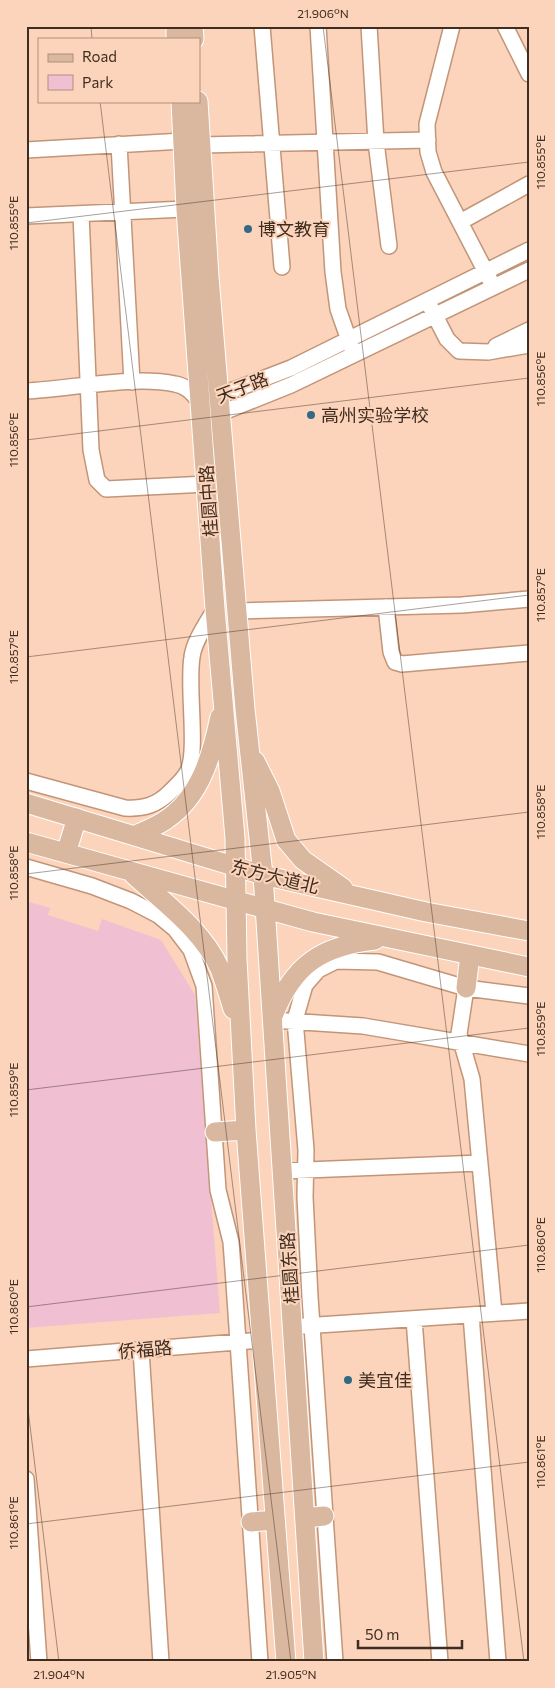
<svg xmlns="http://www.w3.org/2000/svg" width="555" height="1688" font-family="Commissioner,'Noto Sans SC',sans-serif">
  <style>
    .green { fill: #f0c0d2 }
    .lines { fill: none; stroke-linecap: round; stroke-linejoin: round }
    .minor-casing { stroke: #c39578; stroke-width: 18 }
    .major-casing { stroke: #fff; stroke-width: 21 }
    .minor { stroke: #fff; stroke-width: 15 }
    .major { stroke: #dab79f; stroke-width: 19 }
    .ticks { fill: none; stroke: #3f2d21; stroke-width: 1; stroke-opacity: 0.45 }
    .poi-dot { fill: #346985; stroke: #fbd4bb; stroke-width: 2 }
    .labels { text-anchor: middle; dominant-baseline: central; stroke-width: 4; stroke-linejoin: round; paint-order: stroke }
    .poi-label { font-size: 18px; fill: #3f2d21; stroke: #fbd4bb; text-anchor: start }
    .street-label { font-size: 18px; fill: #3f2d21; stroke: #fbd4bb }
    .neatline { fill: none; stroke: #3f2d21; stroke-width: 2 }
    .ticks-label { font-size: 12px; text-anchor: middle; fill: #3f2d21 }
  </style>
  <rect width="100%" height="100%" fill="#fbd4bb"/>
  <path class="green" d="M26 901 50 908 48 915 98 931 102 919 161 940 195 995 220 1313 26 1328Z"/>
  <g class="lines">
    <defs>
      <path id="minor" d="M262 26 282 267
        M318 26 333 272 338 309 352 349
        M369 26 376 142 389 246
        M452 26 427 124 428 152 434 172 490 280
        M505 26 529 74
        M119 144 132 382
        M201 145 428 140
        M26 150 183 141
        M81 214 91 450 97 480 106 489 207 484
        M26 216 186 209
        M460 222 529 184
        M431 308 447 339 459 351 488 352 529 345
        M496 346 529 330
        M26 391C69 389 134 375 175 384 198 388 196 410 221 413L291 385 529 270
        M210 399 291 368 529 250
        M386 607 391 652 395 662 402 664 529 653
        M238 611 462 605 529 599
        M26 781 125 808C144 809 157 805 170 792 176 786 184 779 188 771 198 750 187 686 192 657 194 641 207 623 215 609
        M26 867 92 886 131 901 158 915 175 929 191 950 204 986 218 1190 231 1242 233 1269 260 1662
        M466 988 459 1034 472 1079 494 1313
        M272 1020 363 1026 529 1054
        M282 1171 480 1163
        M471 1315 498 1662
        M414 1319 440 1662
        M303 1326 529 1311
        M141 1350 161 1662
        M26 1359 263 1340
        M26 1479 39 1662
        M335 1662 310 1297 305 1197 306 1150 295 1020 305 985 318 970 336 961 378 962 466 988 529 996"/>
      <path id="major" d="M176 26V39
        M193 26 194 39
        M181 101 186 209 215 609 235 838 237 959 246 1130 286 1662
        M198 101 209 277 245 709 263 875 314 1662
        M255 761 270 791 286 840 303 860 343 888
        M26 803 263 875 426 912 529 931
        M136 835C146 830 158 826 167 819 201 796 212 754 220 717
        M26 842 313 922 529 967
        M66 853 77 818
        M133 874C163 902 203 930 220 969 225 982 229 996 233 1009
        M466 988 470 955
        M273 1016C293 965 321 946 375 940
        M215 1132 246 1130
        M305 1518 324 1516
        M251 1522 275 1520"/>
    </defs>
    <use href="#minor" class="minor-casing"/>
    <use href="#major" class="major-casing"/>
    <use href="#minor" class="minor"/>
    <use href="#major" class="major"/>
  </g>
  <path class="ticks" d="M91 26 92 39M323 26 524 1662M100 101 291 1662M26 223 529 162M26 440 529 378M26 657 529 595M26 874 529 812M26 1090 529 1028M26 1307 529 1245M26 1393 59 1662M26 1524 529 1462"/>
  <g class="poi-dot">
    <circle cx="248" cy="229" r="5"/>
    <circle cx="311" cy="415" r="5"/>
    <circle cx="348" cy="1380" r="5"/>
  </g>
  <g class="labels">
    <g class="poi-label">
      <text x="258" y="229">博文教育</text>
      <text x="321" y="415">高州实验学校</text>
      <text x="358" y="1380">美宜佳</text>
    </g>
    <g class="street-label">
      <text transform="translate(242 387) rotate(-21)">天子路</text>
      <text transform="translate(208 501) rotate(-94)">桂圆中路</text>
      <text transform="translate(275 876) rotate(14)">东方大道北</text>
      <text transform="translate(289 1268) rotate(-94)">桂圆东路</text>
      <text transform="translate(145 1349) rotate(-5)">侨福路</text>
    </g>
  </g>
  <rect width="555" height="1688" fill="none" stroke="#fbd4bb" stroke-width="55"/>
  <rect x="38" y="38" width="162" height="65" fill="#fbd4bb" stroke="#b0917d"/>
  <rect x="48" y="54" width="25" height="8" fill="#dab79f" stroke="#b0917d"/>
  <text x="82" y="62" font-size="15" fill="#3f2d21">Road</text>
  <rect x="48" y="75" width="25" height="15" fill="#f0c0d2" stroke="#b0917d"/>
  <text x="82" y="88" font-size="15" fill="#3f2d21">Park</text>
  <path d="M358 1640v8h104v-8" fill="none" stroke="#3f2d21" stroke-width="2.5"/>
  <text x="365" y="1640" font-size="15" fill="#3f2d21" stroke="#fbd4bb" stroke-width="4" paint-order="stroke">50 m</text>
  <rect x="28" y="28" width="500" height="1632" class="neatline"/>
  <g class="ticks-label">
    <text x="323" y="18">21.906°N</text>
    <text transform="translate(541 162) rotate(-90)" y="4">110.855°E</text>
    <text transform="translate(14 223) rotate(-90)" y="4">110.855°E</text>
    <text transform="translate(541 379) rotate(-90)" y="4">110.856°E</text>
    <text transform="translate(14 440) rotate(-90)" y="4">110.856°E</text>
    <text transform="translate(541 595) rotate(-90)" y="4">110.857°E</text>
    <text transform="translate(14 657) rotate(-90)" y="4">110.857°E</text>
    <text transform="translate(541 812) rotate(-90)" y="4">110.858°E</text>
    <text transform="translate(14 873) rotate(-90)" y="4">110.858°E</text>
    <text transform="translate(541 1029) rotate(-90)" y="4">110.859°E</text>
    <text transform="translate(14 1090) rotate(-90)" y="4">110.859°E</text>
    <text transform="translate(541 1245) rotate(-90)" y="4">110.860°E</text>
    <text transform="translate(14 1307) rotate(-90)" y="4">110.860°E</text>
    <text transform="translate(541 1462) rotate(-90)" y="4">110.861°E</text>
    <text transform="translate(14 1523) rotate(-90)" y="4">110.861°E</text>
    <text x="59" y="1679">21.904°N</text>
    <text x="291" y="1679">21.905°N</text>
  </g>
</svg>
